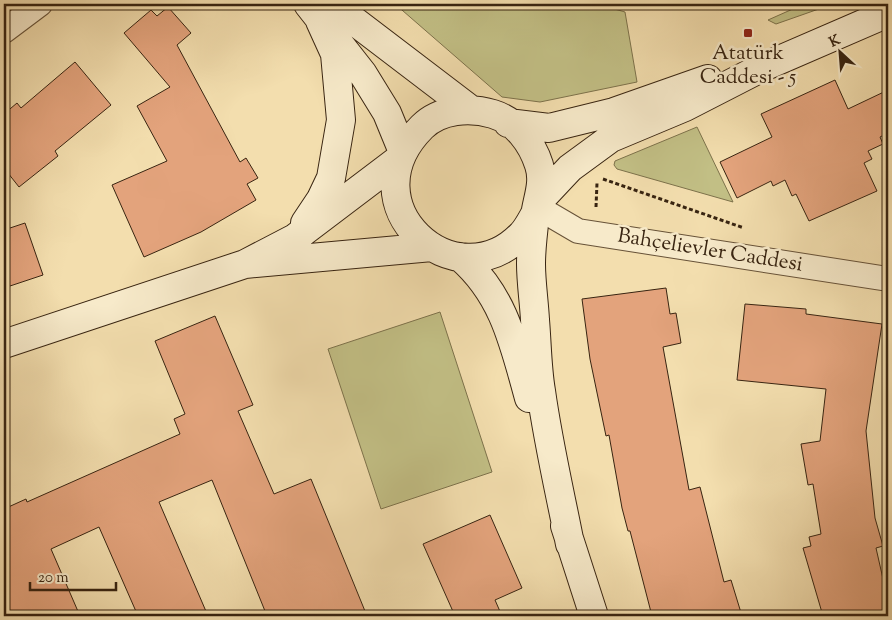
<svg xmlns="http://www.w3.org/2000/svg" width="892" height="620" font-family="'Sorts Mill Goudy',serif">
  <style>
    .green { fill: #c2bf85; stroke: #7d724b }
    .building { fill: #e3a37c; stroke: #382411 }
    .lines { fill: none; stroke-linecap: round; stroke-linejoin: round }
    .street-casing { stroke: #675238; stroke-width: 26 }
    .secondary-casing { stroke: #382411; stroke-width: 30 }
    .path { stroke: #382411; stroke-width: 3; stroke-dasharray: 4 2.5; stroke-linecap: butt }
    .street { stroke: #f7eaca; stroke-width: 24 }
    .secondary { stroke: #f7eaca; stroke-width: 28 }
    .poi-dot { fill: #8f2418; stroke: #f7eaca; stroke-width: 2 }
    .labels { text-anchor: middle; dominant-baseline: central; stroke-width: 5; stroke-linejoin: round; paint-order: stroke }
    .poi-label { font-size: 21px; fill: #382411; stroke: #f7eaca }
    .street-label { font-size: 21px; fill: #382411; stroke: #f7eaca }
  </style>
  <rect width="100%" height="100%" fill="#f3deae"/>
  <filter id="stains"><feTurbulence type="fractalNoise" baseFrequency=".004" numOctaves="4"/><feColorMatrix values="0 0 0 0 .2 0 0 0 0 .09 0 0 0 0 .02 0 0 0 .5 -.17"/></filter>
  <radialGradient id="worn" r=".72"><stop offset=".6" stop-color="#630" stop-opacity="0"/><stop offset="1" stop-color="#630" stop-opacity=".3"/></radialGradient>
  <path class="green" d="M395 4H597L625 12 637 82 540 102 502 97Z
    M633 4H745C707 9 671 10 633 4Z
    M804 4H833L776 24 768 20Z
    M697 127 733 202 617 169 614 165 615 161Z
    M440 312 492 472 381 509 328 349Z"/>
  <path class="building" d="M168 7 191 33 177 45 240 162 246 158 258 178 247 184 256 200 201 232 144 257 112 185 167 161 137 106 170 87 124 33 151 10 157 16Z
    M75 62 111 105 55 151 58 156 19 187 4 168V114L17 103 21 108Z
    M835 80 848 109 888 90V133L880 137 883 144 868 151 872 159 864 163 877 191 809 221 796 194 792 196 785 180 773 186 771 181 737 198 720 162 772 137 761 114Z
    M25 223 43 275 4 288V230Z
    M666 288 670 314 676 313 681 343 663 347 689 490 700 487 724 582 731 580 742 616H652L630 531H628L622 508 609 435 606 436 590 359 582 299Z
    M745 304 806 309V314L882 324 866 431 875 518 883 546 876 548 888 601V616H823L803 548 811 546 809 537 821 534 813 484 808 485 801 444 820 441 826 389 737 380Z
    M215 316 253 405 238 411 274 494 311 479 367 616H267L212 480 159 502 208 616H138L99 527 51 549 80 616H10L4 601V509L26 499 27 502 180 434 174 419 185 414 155 341Z
    M490 515 522 588 495 600 502 616H455L423 544Z"/>
  <g class="lines">
    <defs>
      <path id="street" d="M4 31 40 4
        M537 207 578 231 888 279"/>
      <path id="secondary" d="M308 4 363 74 387 113 403 152
        M332 4 471 110
        M508 123 549 128 614 112 708 79
        M398 160 295 238 245 264 432 247
        M539 201 570 168 611 138 685 107 761 68 888 13
        M535 214C531 221 527 229 522 234 456 304 344 205 422 127 440 109 470 107 493 114 516 121 532 143 539 165 545 183 537 199 535 216 533 232 531 248 531 264 531 282 534 301 535 320 537 343 537 368 541 391 548 442 560 493 570 544
        M305 223 321 199 331 178 341 120 335 54 320 21
        M460 257C504 295 514 344 529 398
        M4 344 245 264
        M565 526 594 616"/>
    </defs>
    <use href="#street" class="street-casing"/>
    <use href="#secondary" class="secondary-casing"/>
    <path class="path" d="M603 179 744 228
      M596 207 597 183"/>
    <use href="#street" class="street"/>
    <use href="#secondary" class="secondary"/>
  </g>
  <rect class="poi-dot" x="743" y="28" width="10" height="10" rx="2.5"/>
  <g class="labels">
    <g class="poi-label">
      <text x="748" y="54">Atatürk<tspan x="748" dy="24">Caddesi - 5</tspan></text>
    </g>
    <g class="street-label">
      <text transform="translate(710 251) rotate(9)">Bahçelievler Caddesi</text>
    </g>
  </g>
  <rect width="892" height="620" fill="none" stroke="#f3deae" stroke-width="20"/>
  <rect x="5" y="5" width="882" height="610" fill="none" stroke="#382411" stroke-width="2.5"/>
  <rect x="10" y="10" width="872" height="600" fill="none" stroke="#382411"/>
  <g transform="translate(840 52) rotate(334)" stroke="#f7eaca" stroke-width="4" paint-order="stroke">
  <path d="M0-4L9 19L0 12L-9 19Z" fill="#382411"/>
  <text y="-8" font-size="14" font-weight="bold" text-anchor="middle" fill="#382411">K</text>
  </g>
  <path d="M30 582v8h86v-8" fill="none" stroke="#382411" stroke-width="2.5"/>
  <text x="38" y="582" font-size="15" fill="#382411" stroke="#f7eaca" stroke-width="4" paint-order="stroke">20 m</text>
  <rect width="100%" height="100%" filter="url(#stains)"/>
  <rect width="100%" height="100%" fill="url(#worn)"/>
</svg>
